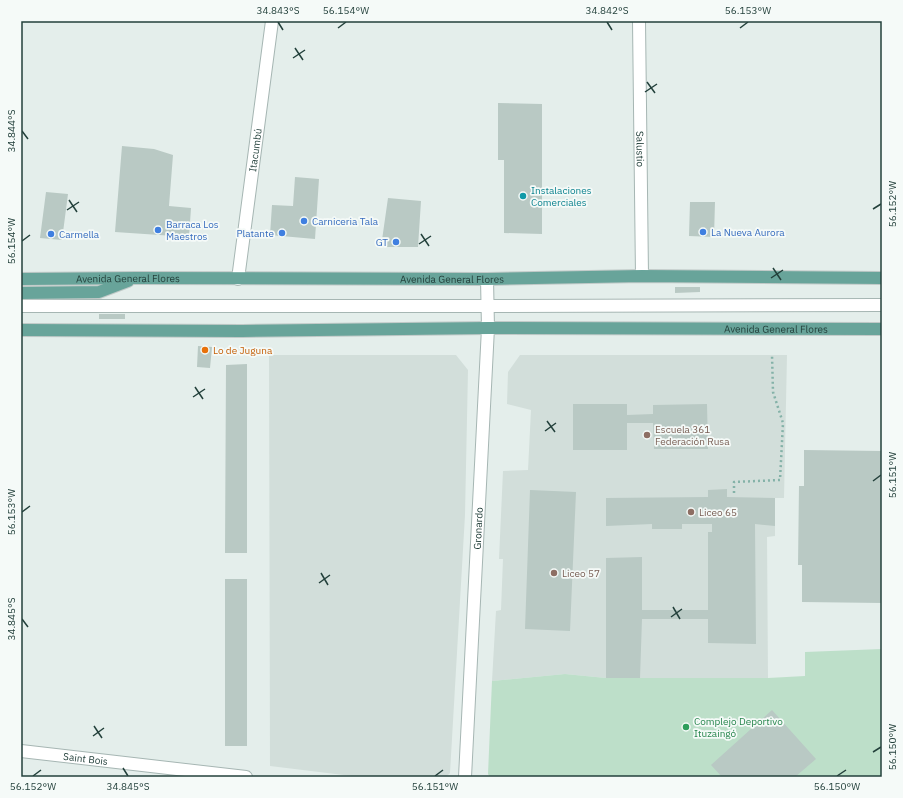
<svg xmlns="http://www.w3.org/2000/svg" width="903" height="798" font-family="'IBM Plex Sans',sans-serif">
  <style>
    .built { fill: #d2deda }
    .green { fill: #bddfc9 }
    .building { fill: #b9c9c4 }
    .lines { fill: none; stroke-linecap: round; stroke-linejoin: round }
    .minor-casing { stroke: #a6b6b3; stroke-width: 14 }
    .major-casing { stroke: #c1cac8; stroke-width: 14 }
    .path { stroke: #84b2a8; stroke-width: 2.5; stroke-dasharray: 2 3; stroke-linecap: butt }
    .minor { stroke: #fff; stroke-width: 12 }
    .major { stroke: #68a49a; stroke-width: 12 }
    .ticks { fill: none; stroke: #23403b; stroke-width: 1.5 }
    .culture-dot { fill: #0f9aa8; stroke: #f5faf8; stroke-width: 1.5 }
    .shop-dot { fill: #3f7fe0; stroke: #f5faf8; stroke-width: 1.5 }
    .food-dot { fill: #e8710a; stroke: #f5faf8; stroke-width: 1.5 }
    .education-dot { fill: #8d6e63; stroke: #f5faf8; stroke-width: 1.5 }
    .leisure-dot { fill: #2e9e5b; stroke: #f5faf8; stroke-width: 1.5 }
    .labels { text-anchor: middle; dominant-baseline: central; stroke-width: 3.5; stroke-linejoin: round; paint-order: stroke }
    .street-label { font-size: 10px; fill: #23403b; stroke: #f5faf8 }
    .culture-label { font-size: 10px; fill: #0d838f; stroke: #f5faf8; text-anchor: start }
    .shop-label { font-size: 10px; fill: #366cbe; stroke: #f5faf8; text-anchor: start }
    .food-label { font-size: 10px; fill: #c56008; stroke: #f5faf8; text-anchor: start }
    .education-label { font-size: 10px; fill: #785e54; stroke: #f5faf8; text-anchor: start }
    .leisure-label { font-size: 10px; fill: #27864d; stroke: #f5faf8; text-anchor: start }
    .neatline { fill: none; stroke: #23403b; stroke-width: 1.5 }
    .ticks-label { font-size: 10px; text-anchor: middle; fill: #23403b }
  </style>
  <rect width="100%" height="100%" fill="#e4eeeb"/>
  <path class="built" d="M269 355H456L468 370 465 515 450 773 446 777H360L270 766Z
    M520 355H787L784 498H775V536L767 537 768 678H606L565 674 492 681 496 611 501 610 503 559H499L503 471 528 470 531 410 507 404 508 372Z"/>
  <path class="green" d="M882 649V777H490L488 774 492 681 565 674 606 678H768L805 676V652Z"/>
  <path class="building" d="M498 103 542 104V234L504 233V160H498Z
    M122 146 154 149 173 155 169 206 191 208 189 237 115 232Z
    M295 177 319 179 315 239 270 235 272 205 293 206Z
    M46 192 68 194 62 240 40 238Z
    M388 198 421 201 418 247H381Z
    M690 202H715L714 237 689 236Z
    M675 287H700V292L675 293Z
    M99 314H125V319H99Z
    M198 346 212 347 210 368 197 367Z
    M247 364V553H225L226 365Z
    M573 404H627V415L653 414V405L707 404 708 449H654L653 423H627V450H573Z
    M804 450 882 451V603L802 602V565H798L799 486H804Z
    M727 489V497L775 498V526L755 524 756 644 708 643V619H642L640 678H606V558L642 557V610H708V532H712V524H682V529H652V524L606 526V498L708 497V490Z
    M530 490 576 492 570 631 525 629Z
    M225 579H247V746H225Z
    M772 710 816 759 795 777H722L711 765Z"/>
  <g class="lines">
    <defs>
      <g id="minor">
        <path id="s1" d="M639 21 642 276"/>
        <path id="s2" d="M238 279 272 21"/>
        <path d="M21 306H488L882 305"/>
        <path id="s3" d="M21 751 246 777"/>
        <path id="s4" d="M465 777 488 328 487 279"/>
      </g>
      <g id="major">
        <path id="s5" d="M21 279 137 278 487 279 642 276 882 278"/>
        <path d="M21 293 99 292 128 281"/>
        <path id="s6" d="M21 330 242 331 488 328 882 329"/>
      </g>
    </defs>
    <use href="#minor" class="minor-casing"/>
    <use href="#major" class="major-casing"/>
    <path class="path" d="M734 493V482L780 480 783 423 773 392 772 355"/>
    <use href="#minor" class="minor"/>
    <use href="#major" class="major"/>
  </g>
  <path class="ticks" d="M278 22 283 30M607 22 612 30M338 28 346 22M740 28 748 22M295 48 303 60M293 58 305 50M647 82 655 93M645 92 657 84M22 131 28 139M69 200 77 212M873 209 881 204M67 210 79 202M421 234 429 246M22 241 30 235M419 244 431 236M773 268 781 280M771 278 783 270M195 387 203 399M193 397 205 389M547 421 555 432M545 431 556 423M873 481 881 475M22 512 30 506M321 573 328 585M319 583 330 575M673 607 680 619M671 617 682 609M22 619 28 627M94 726 102 738M93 736 104 728M873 752 881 747M123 768 128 776M33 776 41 770M435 776 443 770M837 776 846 770"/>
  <circle class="culture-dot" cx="523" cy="196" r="4"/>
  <g class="shop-dot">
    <circle cx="304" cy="221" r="4"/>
    <circle cx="158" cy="230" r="4"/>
    <circle cx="703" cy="232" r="4"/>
    <circle cx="282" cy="233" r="4"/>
    <circle cx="51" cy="234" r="4"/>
    <circle cx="396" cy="242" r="4"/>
  </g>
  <circle class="food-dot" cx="205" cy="350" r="4"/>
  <g class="education-dot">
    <circle cx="647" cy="435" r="4"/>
    <circle cx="691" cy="512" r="4"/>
    <circle cx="554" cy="573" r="4"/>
  </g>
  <circle class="leisure-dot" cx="686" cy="727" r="4"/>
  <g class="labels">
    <g class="street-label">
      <text stroke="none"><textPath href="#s1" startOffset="128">Salustio</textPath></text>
      <text stroke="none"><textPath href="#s2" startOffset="130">Itacumbú</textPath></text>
      <text stroke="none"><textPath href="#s5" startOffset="107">Avenida General Flores</textPath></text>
      <text stroke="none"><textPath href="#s5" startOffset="431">Avenida General Flores</textPath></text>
      <text stroke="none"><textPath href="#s6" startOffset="755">Avenida General Flores</textPath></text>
      <text stroke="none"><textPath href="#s4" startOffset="249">Gronardo</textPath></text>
      <text stroke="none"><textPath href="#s3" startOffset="65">Saint Bois</textPath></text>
    </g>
    <g class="culture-label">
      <text x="531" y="190">Instalaciones<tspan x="531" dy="12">Comerciales</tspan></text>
    </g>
    <g class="shop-label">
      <text x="312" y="221">Carniceria Tala</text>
      <text x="166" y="224">Barraca Los<tspan x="166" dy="12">Maestros</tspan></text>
      <text x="711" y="232">La Nueva Aurora</text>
      <text x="274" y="233" text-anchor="end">Platante</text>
      <text x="59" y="234">Carmella</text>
      <text x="388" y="242" text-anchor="end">GT</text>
    </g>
    <g class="food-label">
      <text x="213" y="350">Lo de Juguna</text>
    </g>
    <g class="education-label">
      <text x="655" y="429">Escuela 361<tspan x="655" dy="12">Federación Rusa</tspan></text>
      <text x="699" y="512">Liceo 65</text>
      <text x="562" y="573">Liceo 57</text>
    </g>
    <g class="leisure-label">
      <text x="694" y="721">Complejo Deportivo<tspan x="694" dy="12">Ituzaingó</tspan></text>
    </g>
  </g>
  <rect width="903" height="798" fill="none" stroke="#f5faf8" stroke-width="44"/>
  <rect x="22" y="22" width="859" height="754" class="neatline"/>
  <g class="ticks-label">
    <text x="278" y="14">34.843°S</text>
    <text x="346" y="14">56.154°W</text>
    <text x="607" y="14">34.842°S</text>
    <text x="748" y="14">56.153°W</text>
    <text transform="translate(11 131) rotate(-90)" y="4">34.844°S</text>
    <text transform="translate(892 204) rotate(-90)" y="4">56.152°W</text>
    <text transform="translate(11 241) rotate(-90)" y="4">56.154°W</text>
    <text transform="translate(892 475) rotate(-90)" y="4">56.151°W</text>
    <text transform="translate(11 512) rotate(-90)" y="4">56.153°W</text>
    <text transform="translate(11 619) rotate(-90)" y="4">34.845°S</text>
    <text transform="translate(892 747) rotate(-90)" y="4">56.150°W</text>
    <text x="33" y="790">56.152°W</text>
    <text x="128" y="790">34.845°S</text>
    <text x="435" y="790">56.151°W</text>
    <text x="837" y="790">56.150°W</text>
  </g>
</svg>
